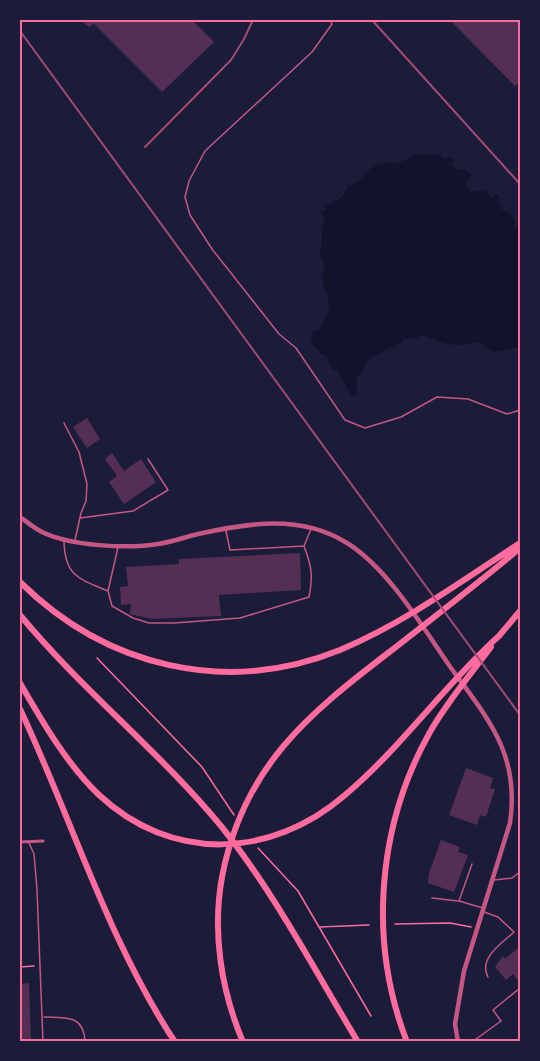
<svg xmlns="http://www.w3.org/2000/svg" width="540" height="1061" font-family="'Space Grotesk',sans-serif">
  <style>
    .water { fill: #12122b }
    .building { fill: #542f53 }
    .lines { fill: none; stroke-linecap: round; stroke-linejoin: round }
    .path { stroke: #ff6b9d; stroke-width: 1.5 }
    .service { stroke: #c65784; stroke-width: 1.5 }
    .minor { stroke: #c65784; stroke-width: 3 }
    .tertiary { stroke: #c65784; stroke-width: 4.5 }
    .motorway { stroke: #ff6b9d; stroke-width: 6 }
    .rail { stroke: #a44b75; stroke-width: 2 }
    .neatline { fill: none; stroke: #ff6b9d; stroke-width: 2 }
  </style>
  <rect width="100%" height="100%" fill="#1b1b3a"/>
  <path class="water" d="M416 155H440L444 159 451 158 455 160 451 164 454 169 465 170 471 175 467 182V189L471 192 485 190 491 198 496 194 500 198 496 199 501 205 499 208 508 212 515 221 513 229 520 226V347L493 352 479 342C469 344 459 346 449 344 439 343 431 337 420 335L417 338 403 339V343L396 344 393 348 390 347C377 358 366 353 362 374L356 378 357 395 352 397 338 371 331 368 326 355H322L310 342 313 335 312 332 319 330 329 309 328 295 325 293 322 274 324 271 323 267 326 264 322 261 319 253C325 241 319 229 325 217L320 213 326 209 324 207 326 205 329 206 330 203 341 198 349 185C365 185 367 156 396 164Z"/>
  <path class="building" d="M80 20H192L214 42 162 92 94 24 89 27Z
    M450 20H520V81L515 86Z
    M87 418 100 439 87 448 73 427Z
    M112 453 124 471 141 459 156 482 124 504 109 482 117 476 105 459Z
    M300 553 301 590 219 595 221 616 152 619 130 614 131 604 121 605 120 587 128 586 126 567 179 564V559Z
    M466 768 493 778 490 788 495 789 486 817 480 815 477 825 449 815Z
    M441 840 460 847 458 852 468 855 454 892 428 883 429 873Z
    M520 946V980L517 979 513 974 506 980 495 967 503 956 505 959Z
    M29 983 31 1042H20V984Z"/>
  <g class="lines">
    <path class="path" d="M97 658 202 767 234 815
      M258 848 298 891 371 1016
      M395 924 450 923 471 927
      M319 927 369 925
      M20 967 34 966"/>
    <path class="service" d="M330 20 332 24 312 52 205 151 189 181 185 197 190 215 212 249 279 334 296 348 345 420 365 428 401 417 437 397 468 399 507 414 520 410
      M64 423 79 452 87 484 86 501 81 513 75 540
      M80 518 133 511 168 490 148 459
      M226 531 230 550 304 546 311 529
      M64 542C65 576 79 579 108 591
      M118 547 108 591 112 606 133 618 149 623H174L240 618 309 597C313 576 312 567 304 546
      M29 843 34 854 37 890 43 1042
      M472 864 459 901 483 908
      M494 880 512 878 520 872
      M432 898 458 901
      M484 912 498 917 514 932C502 943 478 958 488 977
      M44 1017C65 1018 84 1014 85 1042
      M472 1042 501 1021 493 1010 520 988"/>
    <path class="minor" d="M20 842 43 841"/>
    <path class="tertiary" d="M20 517C27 522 34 528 42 532 70 546 128 549 158 544 172 542 185 537 198 534 248 523 301 514 347 543 389 569 423 628 451 668 489 720 520 755 510 823L464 971 455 1024 458 1042"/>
    <path class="motorway" d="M20 582C106 667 226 696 340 650 404 623 462 581 520 543
      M20 615C82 690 159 751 221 826 274 892 314 969 358 1042
      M499 636 520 611
      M20 683C42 721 66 763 98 794 171 863 271 859 345 795 402 747 445 684 500 635
      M20 709C72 819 107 939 175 1042
      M243 1042C221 990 212 932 222 877 243 767 308 714 392 650 435 616 479 583 520 548
      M407 1042C368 942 377 826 430 732 447 702 470 675 491 647"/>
    <path class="rail" d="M372 20 520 184
      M20 31 520 715
      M145 147 231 60 244 39 253 20"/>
  </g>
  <rect width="540" height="1061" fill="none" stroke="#1b1b3a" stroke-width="42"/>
  <rect x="21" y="21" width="498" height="1019" class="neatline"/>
</svg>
